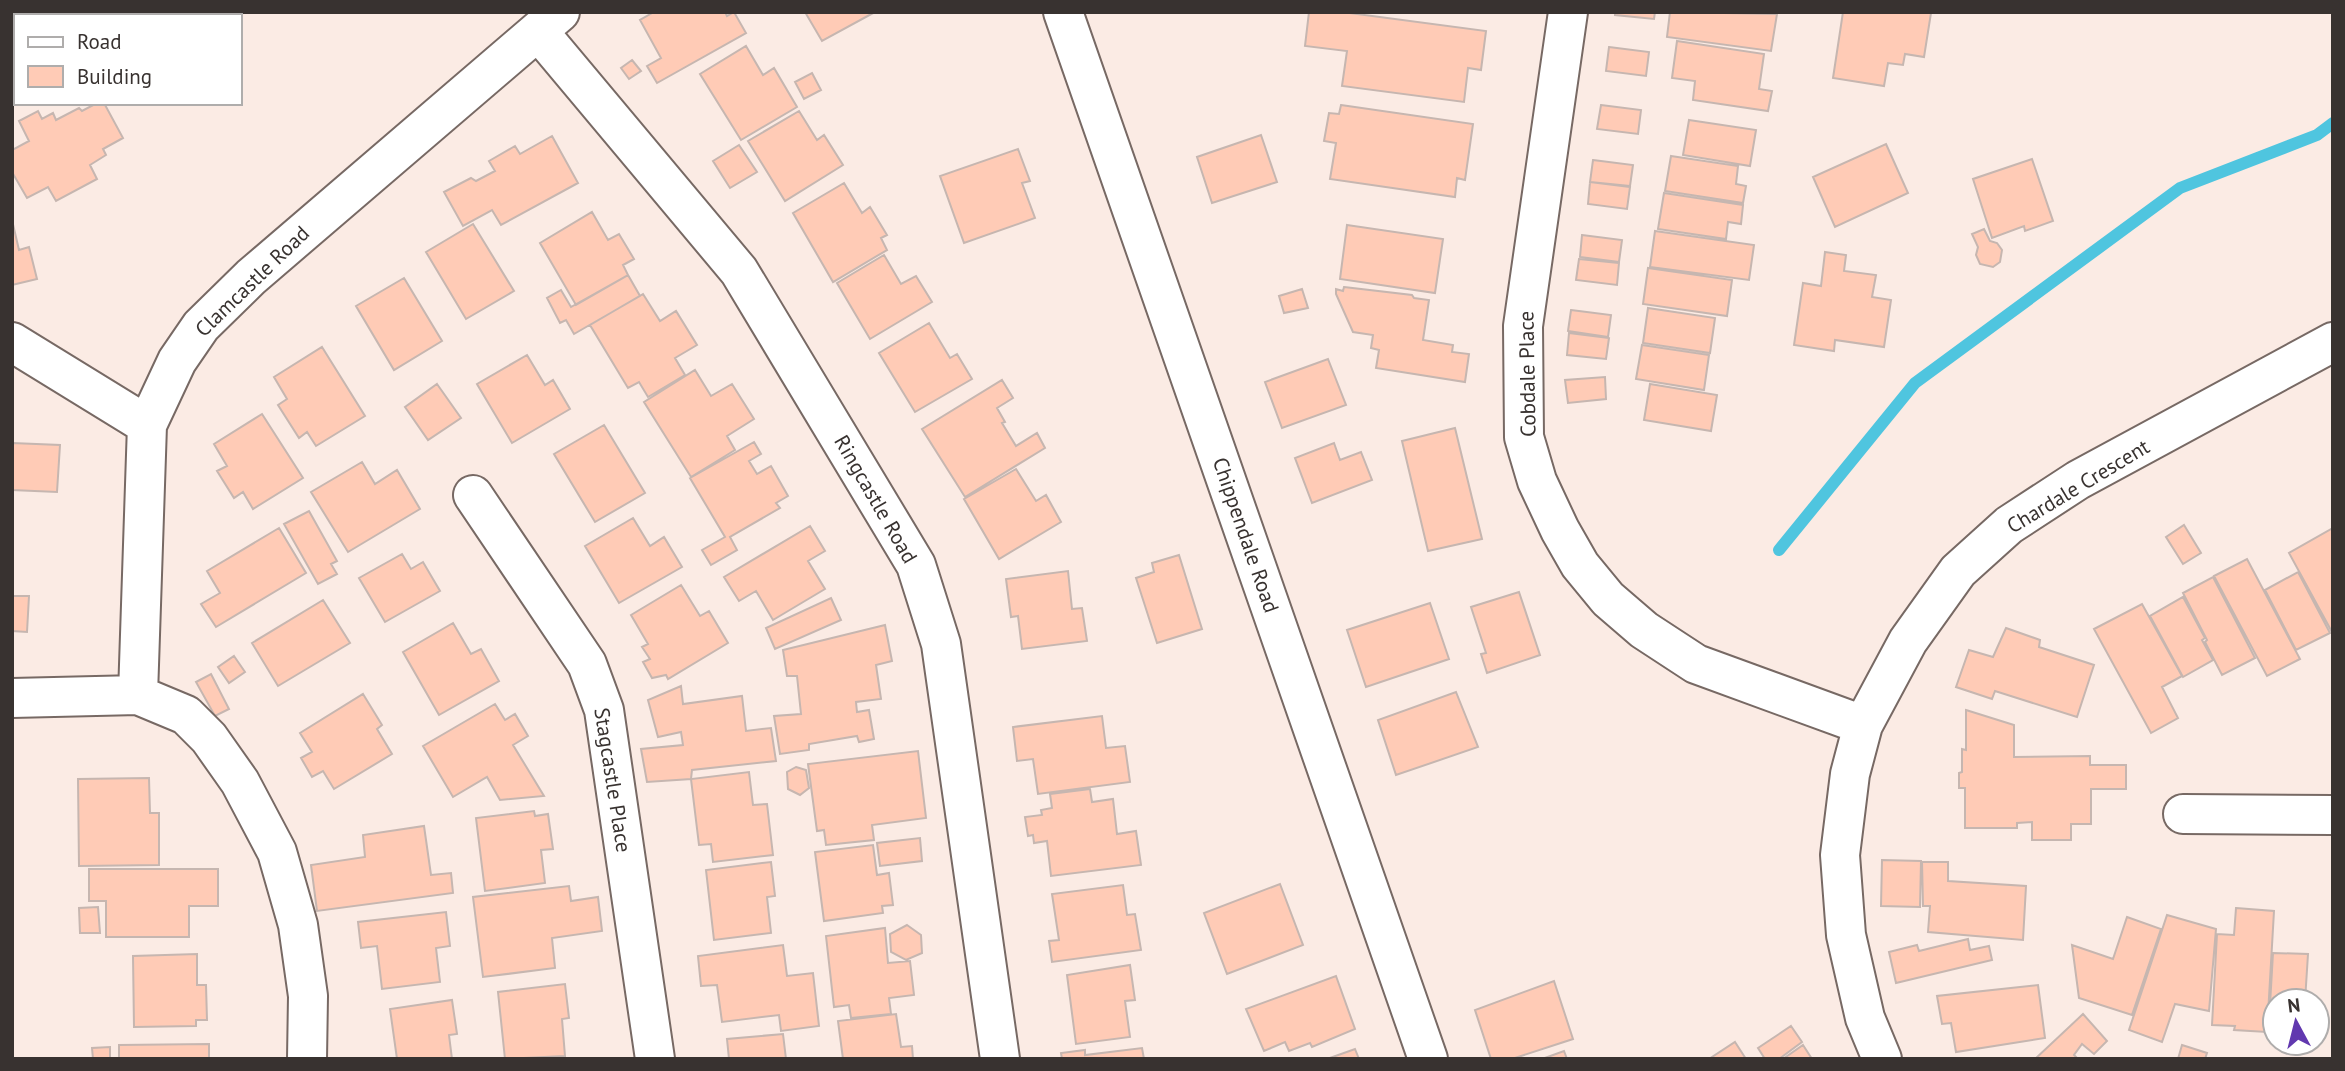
<svg xmlns="http://www.w3.org/2000/svg" width="2345" height="1071" font-family="'PT Sans',sans-serif">
  <style>
    .lines { fill: none; stroke-linecap: round; stroke-linejoin: round }
    .stream { stroke: #4fc5df; stroke-width: 12 }
    .building { fill: #ffcbb6; stroke: #c6b6b0; stroke-width: 2 }
    .minor-casing { stroke: #776964; stroke-width: 42 }
    .minor { stroke: #fff; stroke-width: 38 }
    .labels { text-anchor: middle; dominant-baseline: central; stroke-width: 7; stroke-linejoin: round; paint-order: stroke }
    .street-label { font-size: 21px; fill: #383230; stroke: #fff }
  </style>
  <rect width="100%" height="100%" fill="#fbebe4"/>
  <g class="lines">
    <path class="stream" d="M1779 550 1915 383 2180 188 2317 135 2333 123"/>
  </g>
  <path class="building" d="M654 12H725L727 16 734 12 746 33 657 83 647 66 661 58 640 20Z
    M805 12H875L822 41Z
    M1309 12H1342L1486 31 1481 70 1468 68 1464 102 1342 86 1347 51 1305 46Z
    M1615 12H1655L1654 19 1615 15Z
    M1670 12 1777 14 1771 51 1667 37Z
    M1843 12 1931 13 1924 57 1905 54 1903 65 1888 63 1884 86 1833 78Z
    M16 30V66L12 68V32Z
    M1677 41 1764 54 1759 89 1772 91 1768 111 1693 100 1695 81 1672 78Z
    M746 46 763 75 774 68 797 107 741 140 700 74Z
    M1609 47 1649 52 1646 76 1606 71Z
    M632 60 641 71 629 79 621 68Z
    M812 73 821 90 804 99 795 82Z
    M97 103H104L123 138 103 149 106 155 90 165 97 179 56 201 48 187 27 198 12 172V150L29 141 19 121 38 111 42 119 53 113 56 120 79 108 82 111Z
    M1341 105 1473 124 1465 180 1457 178 1455 197 1330 179 1336 143 1324 141 1329 113 1339 114Z
    M1601 105 1641 110 1638 134 1597 129Z
    M799 111 817 140 824 135 843 165 785 201 748 141Z
    M1689 120 1756 130 1750 166 1683 155Z
    M1261 135 1277 182 1212 203 1197 157Z
    M552 136 578 183 501 225 492 210 463 226 444 192 471 178 476 181 495 171 489 161 515 146 520 154Z
    M1886 144 1908 193 1835 227 1813 177Z
    M739 145 757 172 730 188 713 161Z
    M1018 149 1030 181 1022 183 1035 218 964 243 940 176Z
    M1671 156 1738 166 1736 184 1746 186 1743 203 1665 191Z
    M2032 159 2053 221 2025 231 2024 226 1992 238 1973 179Z
    M1593 160 1633 165 1630 186 1590 182Z
    M1590 182 1630 187 1627 209 1588 204Z
    M844 183 862 213 870 207 887 235 881 238 887 250 833 282 793 213Z
    M1664 193 1743 205 1741 224 1728 222 1726 239 1658 229Z
    M592 212 608 240 619 234 634 259 623 265 628 275 576 305 540 243Z
    M12 220 19 250 29 247 37 279 12 285Z
    M473 224 514 291 466 319 426 252Z
    M1347 225 1443 239 1435 293 1340 279Z
    M1984 229 1990 241 1997 243 2002 250 2000 262 1993 267 1980 264 1976 255 1978 247 1972 234Z
    M1655 231 1754 245 1749 280 1650 267Z
    M1582 235 1622 240 1619 262 1580 257Z
    M1825 252 1846 255 1844 271 1876 275 1872 297 1891 300 1884 347 1835 340 1834 351 1794 345 1803 283 1821 286Z
    M884 255 901 284 916 276 932 302 870 339 837 283Z
    M1579 259 1619 263 1617 285 1576 280Z
    M1648 268 1732 280 1727 316 1643 304Z
    M628 275 640 296 574 334 566 320 560 323 547 298 561 290 571 307Z
    M404 278 442 341 394 370 356 306Z
    M1344 287 1412 295 1414 298 1429 300 1423 340 1453 345 1452 352 1469 354 1465 382 1376 368 1379 350 1371 348 1373 335 1353 332 1336 294V289L1343 291Z
    M1302 289 1308 308 1284 313 1279 296Z
    M643 294 660 321 676 311 697 345 675 358 685 375 648 397 639 382 628 388 590 325Z
    M1648 308 1715 318 1710 353 1643 343Z
    M1571 310 1611 315 1608 337 1568 331Z
    M929 323 950 358 957 354 972 379 915 412 879 353Z
    M1569 333 1609 338 1606 359 1567 355Z
    M1642 345 1709 355 1704 390 1636 379Z
    M322 347 365 416 316 446 307 432 299 438 278 405 287 399 274 377Z
    M527 355 545 385 553 380 570 409 512 443 477 384Z
    M1328 359 1346 405 1282 428 1265 382Z
    M695 370 711 396 732 384 754 419 727 436 735 450 691 477 644 402Z
    M1605 377 1606 399 1568 403 1565 380Z
    M1002 380 1013 398 997 408 1005 422 1002 423 1016 446 1037 433 1045 448 965 497 922 429Z
    M437 384 461 418 428 440 405 407Z
    M1650 384 1717 395 1711 431 1644 420Z
    M262 414 303 478 253 509 243 492 234 498 217 471 227 466 214 444Z
    M604 425 645 493 595 522 554 454Z
    M1455 428 1482 539 1428 551 1402 441Z
    M754 442 761 454 749 461 757 474 771 466 788 496 776 503 780 508 730 537 737 550 711 565 702 550 725 537 690 478Z
    M12 443 60 445 57 492 12 490Z
    M1334 443 1340 460 1361 452 1372 480 1312 503 1295 458Z
    M362 462 375 484 397 470 420 509 348 552 311 492Z
    M1016 469 1036 501 1046 495 1061 522 999 559 964 499Z
    M309 511 337 561 331 564 337 574 318 584 284 524Z
    M633 518 650 546 664 537 682 567 619 603 585 546Z
    M2184 525 2201 553 2183 564 2166 537Z
    M810 526 825 551 808 561 825 589 773 620 756 591 739 601 724 577Z
    M279 528 306 573 216 627 201 604 220 593 207 571Z
    M2333 528V631L2332 632 2289 553Z
    M402 554 411 569 423 562 440 591 385 622 359 578Z
    M1179 555 1202 629 1157 643 1136 578 1154 572 1152 563Z
    M2247 559 2300 659 2267 676 2214 576Z
    M1068 571 1072 609 1082 608 1087 641 1022 649 1018 616 1011 617 1006 579Z
    M2298 572 2330 633 2296 650 2265 590Z
    M2213 577 2255 658 2222 675 2205 642 2207 640 2183 593Z
    M681 585 700 616 709 611 728 643 668 679 666 675 652 678 643 662 650 659 642 647 648 644 631 615Z
    M1519 592 1540 655 1487 673 1481 654 1486 653 1471 607Z
    M12 596H29L27 632 12 631Z
    M2183 597 2205 638 2202 640 2213 660 2183 677 2150 616Z
    M831 598 841 620 775 649 766 628Z
    M323 600 350 643 278 686 252 643Z
    M1430 603 1449 659 1366 687 1347 630Z
    M2142 604 2182 676 2162 687 2178 718 2151 733 2094 629Z
    M453 623 471 654 481 649 499 681 439 715 403 652Z
    M885 625 892 661 876 665 881 699 856 702 857 712 869 710 874 739 859 742 857 736 809 744V750L780 754 774 716 801 714 797 676H787L783 650Z
    M2006 628 2040 640 2039 647 2094 665 2077 717 1995 691 1992 699 1956 687 1969 650 1993 657Z
    M234 656 245 672 229 683 218 667Z
    M211 674 229 709 215 716 196 682Z
    M681 686 683 704 742 696 746 731 771 728 776 761 692 770 691 779 647 782 641 749 683 745 681 732 658 737 648 700Z
    M1456 692 1478 747 1396 775 1378 720Z
    M363 694 382 725 377 729 392 754 334 789 323 771 312 777 301 758 312 752 300 733Z
    M495 704 505 720 515 714 528 736 513 745 544 796 500 800 487 777 453 797 423 746Z
    M1966 710 2014 725V757L2090 756V765H2126V789H2091V824H2071V840H2032V822L2017 823V828H1965V788H1959V773L1962 772V749L1966 750Z
    M1102 716 1106 748 1125 746 1130 782 1038 794 1033 759 1017 761 1013 727Z
    M918 751 926 818 872 825 874 840 826 845 824 830 817 831 808 764Z
    M796 767 806 770 809 788 800 795 788 789 787 772Z
    M749 772 753 805 767 804 773 855 713 862 711 844 699 845 691 779Z
    M149 778 150 813H159V865L79 866 78 779Z
    M1090 789 1092 802 1113 799 1117 834 1136 831 1141 865 1051 876 1047 841 1034 843 1033 835 1028 836 1025 817 1042 815 1041 810 1052 808 1050 794Z
    M534 811 535 816 548 814 553 849 541 850 545 883 485 891 476 818Z
    M424 826 431 875 451 873 453 893 317 911 311 865 365 857 363 835Z
    M920 838 922 861 880 866 877 843Z
    M873 845 877 875 889 873 893 905 882 906 883 913 824 921 815 852Z
    M1882 860 1921 861 1920 907 1881 906Z
    M771 862 775 896 767 897 771 933 714 940 706 870Z
    M1922 862H1948V881L2026 886 2023 940 1928 932 1930 906H1923Z
    M89 869H218V906H189V937H106V901H89Z
    M1280 884 1303 945 1227 974 1204 913Z
    M1123 885 1127 915 1135 914 1141 950 1052 962 1049 941 1059 940 1052 894Z
    M569 886 571 901 598 897 602 931 552 938 555 968 483 977 473 897Z
    M98 907 100 933H80L79 908Z
    M2236 908 2274 911 2267 1032 2234 1030 2235 1026 2212 1025 2217 934 2234 935Z
    M446 912 450 946 436 948 440 982 382 989 377 946 361 948 358 922Z
    M2167 915 2216 929 2209 1011 2175 1004 2162 1042 2129 1030Z
    M2127 917 2161 929 2132 1015 2079 998 2072 945 2113 959Z
    M907 925 921 935 922 953 906 960 891 952 890 934Z
    M885 928 888 963 910 961 914 995 889 998 891 1014 851 1018 849 1005 834 1007 826 936Z
    M1968 939 1970 950 1989 946 1992 960 1896 983 1889 952 1917 945 1919 951Z
    M783 945 787 976 813 973 819 1026 781 1031 779 1015 722 1022 717 985 701 986 698 956Z
    M2273 953 2308 954 2305 1001H2275V1022H2269Z
    M197 954V985H206L207 1020H196V1026L134 1027 133 956Z
    M1130 965 1135 1000 1125 1001 1130 1037 1076 1044 1067 975Z
    M1336 976 1355 1029 1312 1047 1310 1043 1289 1051 1285 1042 1264 1051 1246 1009Z
    M1554 981 1573 1039 1512 1059H1491L1475 1010Z
    M565 984 569 1018 562 1019 565 1056 505 1059 498 992Z
    M2038 985 2045 1038 1956 1052 1951 1023 1942 1024 1937 996Z
    M452 1000 457 1034 449 1035 452 1059H397L390 1009Z
    M896 1014 901 1047 912 1046 913 1059H843L838 1021Z
    M2083 1014 2107 1041 2094 1054 2082 1044 2074 1055 2078 1059H2035Z
    M1791 1026 1802 1042 1779 1059H1765L1758 1048Z
    M783 1034 786 1059H729L727 1039Z
    M1735 1042 1746 1059H1709Z
    M209 1044V1059H119V1045Z
    M1803 1045 1812 1059H1783Z
    M2182 1045 2207 1053 2205 1059H2178Z
    M110 1047V1059H93L92 1048Z
    M1142 1048 1144 1059H1062L1061 1053 1085 1050V1055Z
    M1355 1049 1359 1059H1327Z
    M1564 1051 1567 1059H1542Z"/>
  <g class="lines">
    <defs>
      <path id="minor" d="M1063 12 1428 1059
        M1568 12 1523 326 1524 437 1537 481 1560 530 1580 565 1608 599 1644 630 1696 664 1863 725
        M538 31 739 271 916 565 941 644 1000 1059
        M12 342 147 425
        M473 495 587 664 604 710 655 1059
        M138 695 147 425 177 361 201 326 251 277 560 12
        M12 698 138 695 186 715 209 738 240 782 277 852 298 925 308 996 307 1059
        M2183 814 2333 815
        M1882 1059 1865 1018 1846 935 1840 855 1850 774 1863 725 1908 641 1958 571 2009 525 2078 480 2333 342"/>
    </defs>
    <use href="#minor" class="minor-casing"/>
    <use href="#minor" class="minor"/>
  </g>
  <g class="labels">
    <g class="street-label">
      <text transform="translate(252 281) rotate(-44)">Clamcastle Road</text>
      <text transform="translate(1527 374) rotate(-91)">Cobdale Place</text>
      <text transform="translate(2078 486) rotate(-31)">Chardale Crescent</text>
      <text transform="translate(876 499) rotate(60)">Ringcastle Road</text>
      <text transform="translate(1246 535) rotate(71)">Chippendale Road</text>
      <text transform="translate(613 780) rotate(81)">Stagcastle Place</text>
    </g>
  </g>
  <rect width="2345" height="1071" fill="none" stroke="#383230" stroke-width="28"/>
  <rect x="14" y="14" width="228" height="91" fill="#ffffff" stroke="#afadac" stroke-width="2"/>
  <rect x="28" y="37" width="35" height="10" fill="#ffffff" stroke="#afadac" stroke-width="2"/>
  <text x="77" y="49" font-size="21" fill="#383230">Road</text>
  <rect x="28" y="66" width="35" height="21" fill="#ffcbb6" stroke="#afadac" stroke-width="2"/>
  <text x="77" y="84" font-size="21" fill="#383230">Building</text>
  <g transform="translate(2296 1022) rotate(353)"><circle r="33" fill="#ffffff" stroke="#afadac" stroke-width="2"/>
  <path d="M0-5L12 26L0 18L-12 26Z" fill="#6138af"/>
  <text y="-10" font-size="19" font-weight="bold" text-anchor="middle" fill="#383230">N</text>
  </g>
</svg>
